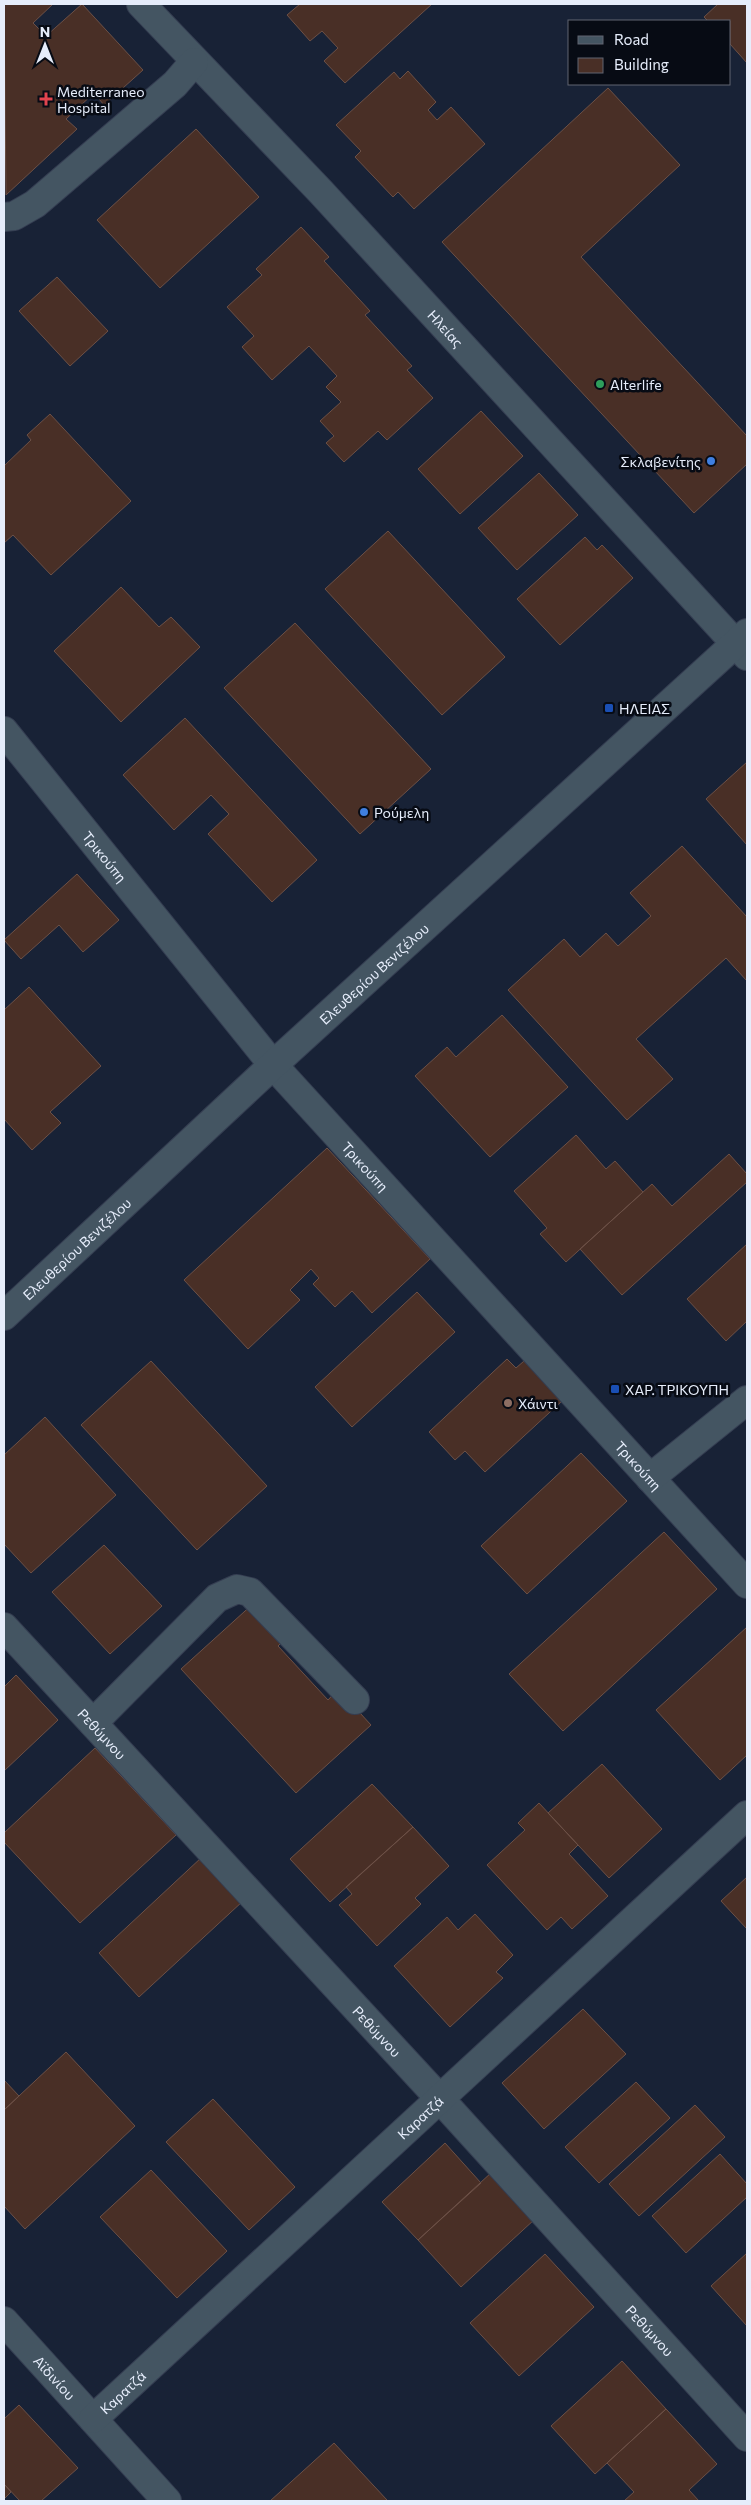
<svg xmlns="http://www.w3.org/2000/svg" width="751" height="2505" font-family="Commissioner,sans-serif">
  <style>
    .building { fill: #492f26; stroke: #6c5046 }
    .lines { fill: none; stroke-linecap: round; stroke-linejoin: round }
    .minor-casing { stroke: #353e52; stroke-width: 30 }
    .minor { stroke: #445562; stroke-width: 28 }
    .health-dot { fill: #e0444e; stroke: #070b14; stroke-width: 2 }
    .leisure-dot { fill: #2e9e5b; stroke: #070b14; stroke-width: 2 }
    .shop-dot { fill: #3f7fe0; stroke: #070b14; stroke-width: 2 }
    .transit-dot { fill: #1a4fb4; stroke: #070b14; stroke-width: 2 }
    .education-dot { fill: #8d6e63; stroke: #070b14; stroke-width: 2 }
    .labels { text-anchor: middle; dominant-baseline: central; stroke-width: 5; stroke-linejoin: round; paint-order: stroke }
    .poi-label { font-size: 14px; fill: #e6edfb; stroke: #070b14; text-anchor: start }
    .street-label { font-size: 14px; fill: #e6edfb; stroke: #070b14 }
  </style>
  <rect width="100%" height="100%" fill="#182236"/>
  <path class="building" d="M4 4H53L33 23 46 36 82 4 143 70 104 105 94 93 66 119 77 129 6 195Z
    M300 4H432L345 83 324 61 338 48 322 31 310 41 287 15Z
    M718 4H747V63L730 44V21H708L704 17Z
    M408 71 436 102 428 110 437 120 451 107 485 144 414 209 398 192 393 197 355 157 361 151 336 125 394 72 400 79Z
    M608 88 680 165 581 257 747 436V464L694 513 442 242Z
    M196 129 259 197 160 288 97 220Z
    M301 227 329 257 324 261 370 311 365 315 412 366 407 370 433 398 387 440 378 431 344 462 326 443 334 436 320 421 341 402 326 387 337 376 309 346 272 380 242 347 254 336 227 307 262 275 256 269Z
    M57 277 108 331 70 366 19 311Z
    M481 411 523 456 460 514 418 469Z
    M50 414 131 501 51 575 13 535 4 543V466L31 440 27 435Z
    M539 473 578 515 517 570 478 528Z
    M388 531 505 657 442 715 325 589Z
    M585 537 597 550 602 545 633 578 560 645 517 599Z
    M121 587 159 627 171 617 200 647 121 722 54 651Z
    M295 623 431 769 360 834 224 688Z
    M185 718 317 860 272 902 208 834 229 814 211 795 174 830 123 775Z
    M747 762V845L706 799Z
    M682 846 747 917V981L726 958 636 1039 673 1079 627 1120 508 990 564 939 580 957 606 933 618 946 651 916 630 893Z
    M77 874 119 920 83 952 59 925 21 959 4 940Z
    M29 987 101 1066 50 1112 61 1123 32 1150 4 1119V1010Z
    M502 1015 568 1087 490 1157 415 1076 447 1047 456 1057Z
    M576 1135 606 1169 615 1161 643 1192 566 1262 540 1234 547 1228 514 1191Z
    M327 1148 430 1259 372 1313 352 1291 335 1307 313 1284 319 1278 311 1269 290 1290 300 1300 248 1349 184 1280Z
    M729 1154 747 1174V1182L622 1295 580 1249 652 1184 672 1206Z
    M747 1244V1321L726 1341 687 1299Z
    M417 1292 455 1332 352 1427 315 1387Z
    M507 1359 516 1368 524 1361 562 1401 485 1472 465 1451 455 1460 429 1432Z
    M151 1361 267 1486 197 1550 81 1425Z
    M45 1417 116 1495 31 1573 4 1544V1455Z
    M581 1453 627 1501 527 1594 481 1546Z
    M664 1532 717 1589 563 1731 509 1674Z
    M104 1545 162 1606 110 1654 52 1592Z
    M255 1602 287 1637 278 1646 328 1700 338 1689 371 1725 296 1793 181 1669Z
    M747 1627V1755L720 1780 656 1710Z
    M16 1675 58 1720 4 1771V1687Z
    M95 1748 176 1835 80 1923 4 1842V1833Z
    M602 1764 662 1829 609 1878 548 1813Z
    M372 1784 413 1827 330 1902 290 1859Z
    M539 1803 578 1845 569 1854 608 1896 572 1929 561 1917 547 1930 487 1865 525 1830 518 1823Z
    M413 1827 449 1866 415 1898 421 1904 377 1946 339 1905 352 1894 346 1887Z
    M202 1857 243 1901 139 1997 99 1953Z
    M747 1877V1929L721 1901Z
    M475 1914 513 1955 496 1972 503 1978 450 2027 394 1966 447 1917 458 1930Z
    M583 2009 626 2054 544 2129 502 2083Z
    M66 2052 135 2126 25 2229 4 2206V2110Z
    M4 2080 19 2096 4 2110Z
    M636 2082 670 2118 599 2183 565 2147Z
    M213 2099 295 2187 249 2230 166 2142Z
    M695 2105 725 2137 639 2216 609 2184Z
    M445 2143 481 2183 418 2240 382 2202Z
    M720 2154 747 2184V2197L686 2253 652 2216Z
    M151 2170 227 2251 177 2298 100 2217Z
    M492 2172 535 2219 461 2287 418 2240Z
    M747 2253V2326L711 2286Z
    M545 2254 594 2307 519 2376 470 2323Z
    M622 2361 666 2409 595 2474 551 2426Z
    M19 2405 78 2468 41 2501H20L4 2484V2419Z
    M666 2409 717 2464 689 2490 699 2501H624L634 2492 607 2463Z
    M334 2443 387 2500 385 2501H270Z
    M4 2484 11 2492 4 2499Z"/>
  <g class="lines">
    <defs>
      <g id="minor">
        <path id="s1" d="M141 4 321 192 747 656"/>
        <path d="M4 217 14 216 35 204 175 84 194 62"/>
        <path id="s2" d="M4 731 273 1065 747 1584"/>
        <path id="s3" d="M4 1316 273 1065 747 633"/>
        <path d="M650 1478 747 1400"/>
        <path id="s4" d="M4 1627 441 2100 747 2437"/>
        <path d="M93 1723 217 1598 237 1589 250 1592 355 1700"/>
        <path id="s5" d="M4 2321 167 2501"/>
        <path id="s6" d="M93 2419 747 1815"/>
      </g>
    </defs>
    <use href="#minor" class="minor-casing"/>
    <use href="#minor" class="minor"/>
  </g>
  <path class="health-dot" d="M43.5 91.5h5v5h5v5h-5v5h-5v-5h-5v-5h5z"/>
  <circle class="leisure-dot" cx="600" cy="384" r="5"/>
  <g class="shop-dot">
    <circle cx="711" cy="461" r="5"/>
    <circle cx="364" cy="812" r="5"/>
  </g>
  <g class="transit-dot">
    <rect x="604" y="703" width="10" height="10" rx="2.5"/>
    <rect x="610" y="1384" width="10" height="10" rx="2.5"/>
  </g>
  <circle class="education-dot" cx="508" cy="1403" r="5"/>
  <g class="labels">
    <g class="poi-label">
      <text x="57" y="91">Mediterraneo<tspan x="57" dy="16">Hospital</tspan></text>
      <text x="610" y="384">Alterlife</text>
      <text x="701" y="461" text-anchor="end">Σκλαβενίτης</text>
      <text x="619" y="708">ΗΛΕΙΑΣ</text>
      <text x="374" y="812">Ρούμελη</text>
      <text x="625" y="1389">ΧΑΡ. ΤΡΙΚΟΥΠΗ</text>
      <text x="518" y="1403">Χάιντι</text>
    </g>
    <g class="street-label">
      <text stroke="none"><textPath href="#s1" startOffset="445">Ηλείας</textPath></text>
      <text stroke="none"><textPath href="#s2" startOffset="161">Τρικούπη</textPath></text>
      <text stroke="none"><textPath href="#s3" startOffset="504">Ελευθερίου Βενιζέλου</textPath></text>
      <text stroke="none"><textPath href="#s2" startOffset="566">Τρικούπη</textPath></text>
      <text stroke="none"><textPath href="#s3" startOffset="99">Ελευθερίου Βενιζέλου</textPath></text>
      <text stroke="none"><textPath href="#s2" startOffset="971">Τρικούπη</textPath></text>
      <text stroke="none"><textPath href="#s4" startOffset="145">Ρεθύμνου</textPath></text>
      <text stroke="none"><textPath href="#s4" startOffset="550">Ρεθύμνου</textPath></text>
      <text stroke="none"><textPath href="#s6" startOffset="445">Καρατζά</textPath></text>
      <text stroke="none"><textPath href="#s4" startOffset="955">Ρεθύμνου</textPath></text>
      <text stroke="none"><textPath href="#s5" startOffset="76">Αϊδινίου</textPath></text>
      <text stroke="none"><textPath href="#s6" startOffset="40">Καρατζά</textPath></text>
    </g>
  </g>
  <rect width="751" height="2505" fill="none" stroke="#e6edfb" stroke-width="10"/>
  <rect x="568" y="20" width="162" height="65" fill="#070b14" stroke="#606570"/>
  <rect x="578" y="36" width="25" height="8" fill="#445562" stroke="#606570"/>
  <text x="614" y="45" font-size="15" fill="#e6edfb">Road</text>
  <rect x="578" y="58" width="25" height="15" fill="#492f26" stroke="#606570"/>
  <text x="614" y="70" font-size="15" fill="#e6edfb">Building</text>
  <g transform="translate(45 45)" stroke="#070b14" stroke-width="4" paint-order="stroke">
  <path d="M0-4L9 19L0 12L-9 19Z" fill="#e6edfb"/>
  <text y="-8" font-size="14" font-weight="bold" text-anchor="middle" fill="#e6edfb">N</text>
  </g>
</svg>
